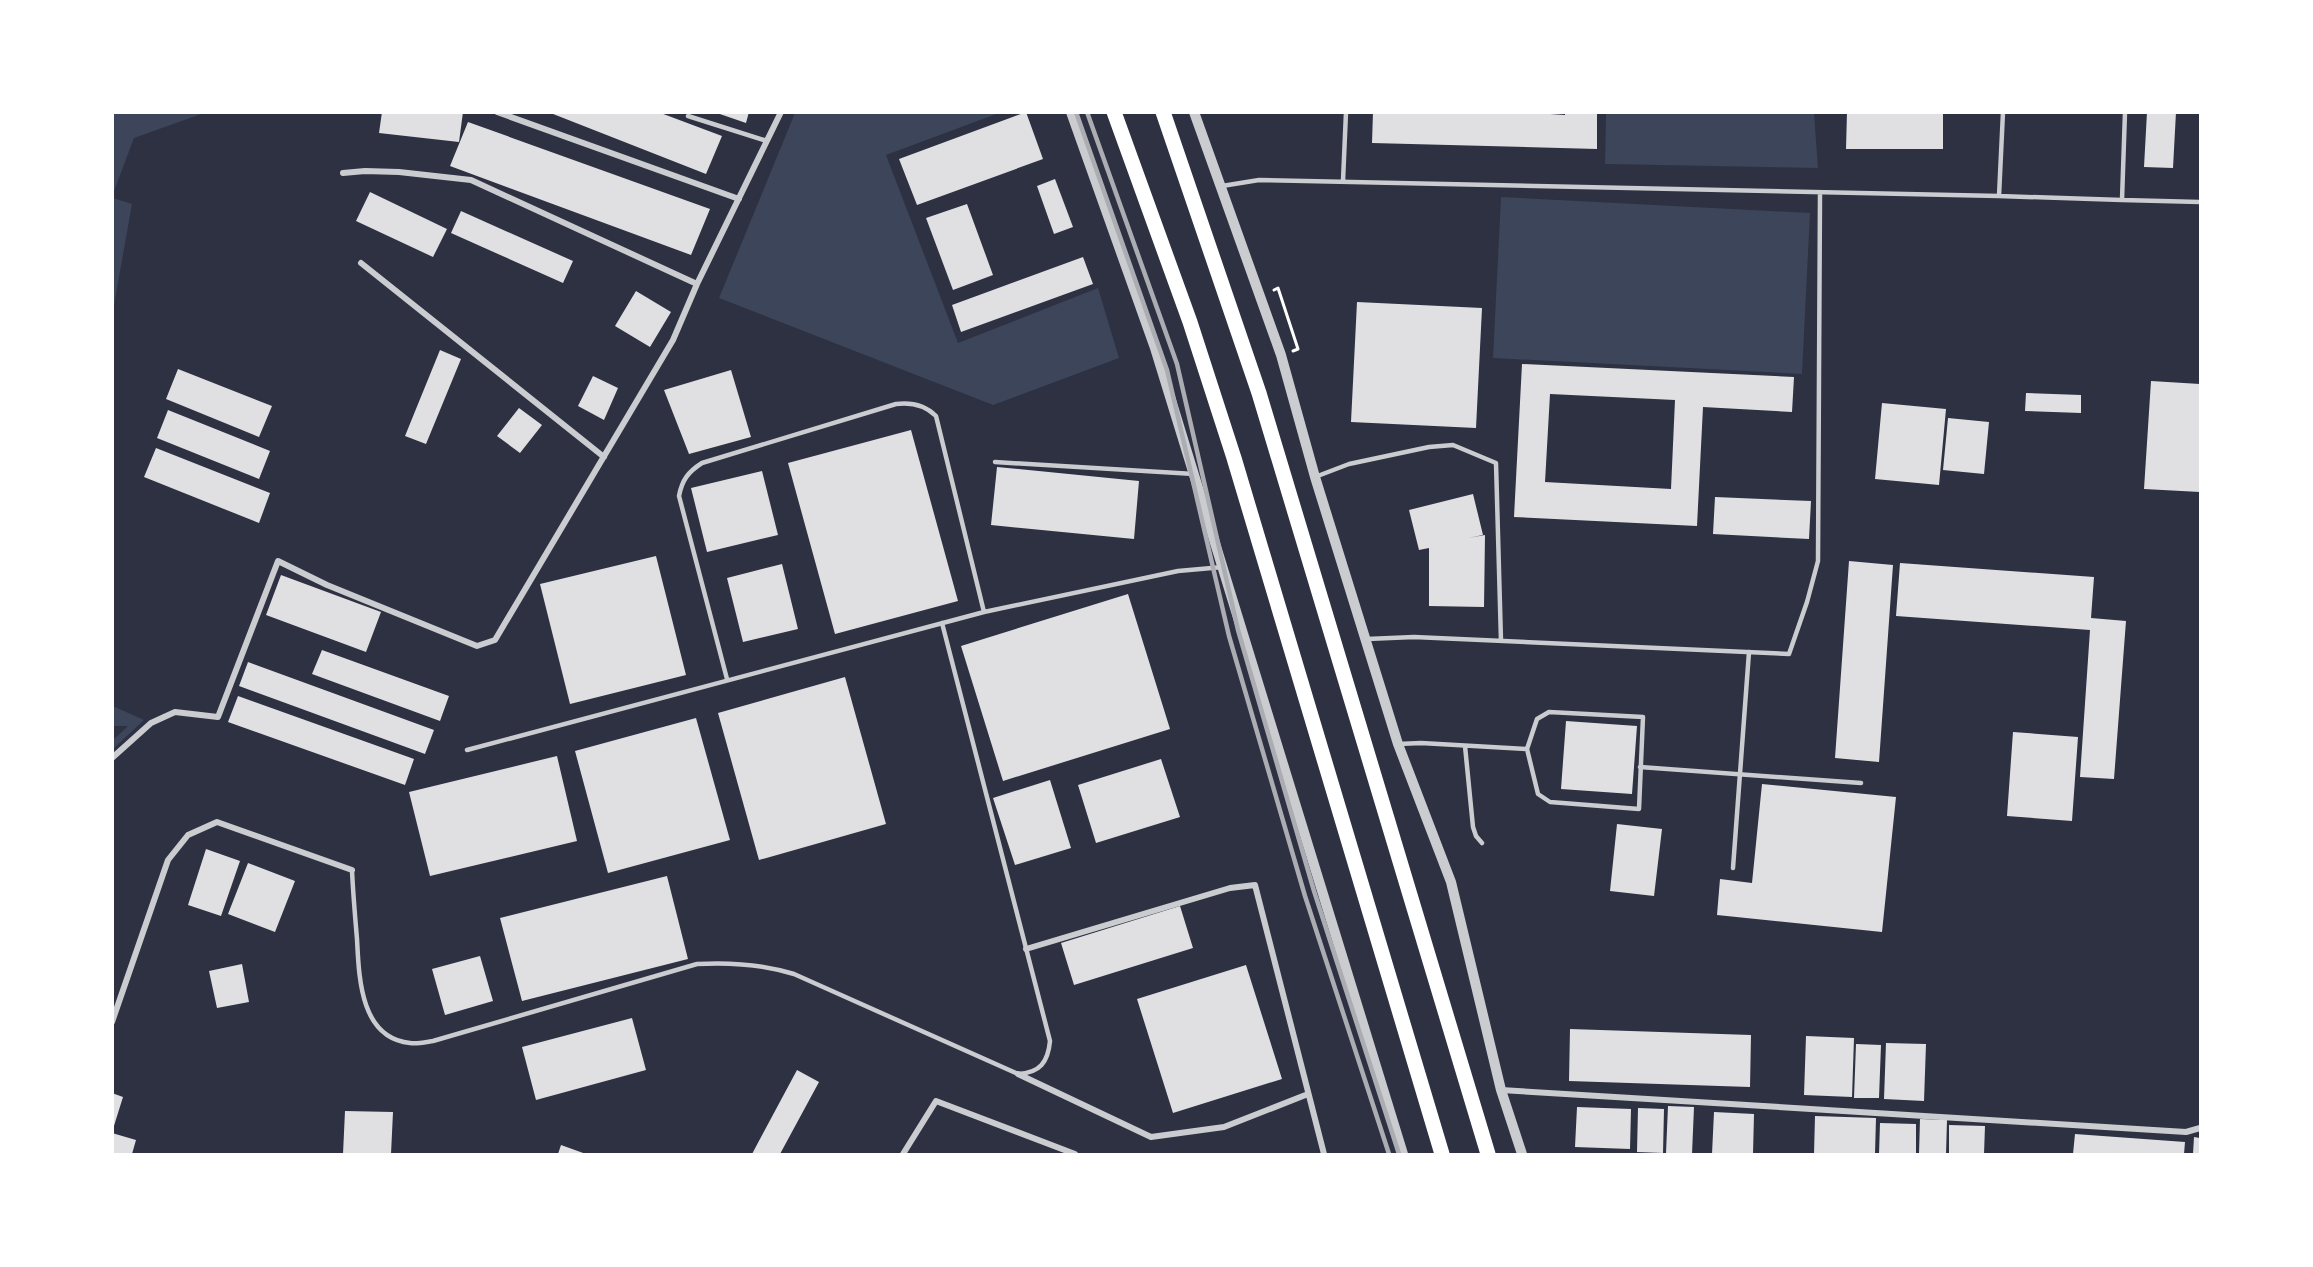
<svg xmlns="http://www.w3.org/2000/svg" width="2313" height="1267" font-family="'Golos Text',sans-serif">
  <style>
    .green { fill: #3c4559 }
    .building { fill: #e0e0e3; fill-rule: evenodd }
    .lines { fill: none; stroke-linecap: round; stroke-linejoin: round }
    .path { stroke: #fff; stroke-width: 3 }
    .service { stroke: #caccd0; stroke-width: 4.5 }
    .minor { stroke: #caccd0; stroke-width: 6 }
    .tertiary { stroke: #caccd0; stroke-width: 10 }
    .trunk { stroke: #fff; stroke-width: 15 }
    .rail { stroke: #abadb3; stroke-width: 4.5 }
  </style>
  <rect width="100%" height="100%" fill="#2d3142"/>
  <path class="green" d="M113 112H204V113L134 138 113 194Z
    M795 113H999L886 155 958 343 1098 288 1119 358 993 405 719 298Z
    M1606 113H1814L1818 168 1605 164Z
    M1501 197 1810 213 1802 374 1493 358Z
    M113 198 132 204 113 311 112 198Z
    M113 706 144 720 113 749V740L128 726H113Z"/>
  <path class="building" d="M382 112H463L459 142 379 133Z
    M548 112H658L722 136 706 174Z
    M714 112H749L746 123Z
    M1026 112 1043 159 917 205 899 159Z
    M1373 112H1521L1565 115V112H1597V149L1372 143Z
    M1847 112H1943V149H1846Z
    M2147 112H2176L2173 168 2144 167Z
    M468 122 710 209 691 255 450 166Z
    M1055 179 1073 227 1054 234 1037 186Z
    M370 192 447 229 433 257 356 221Z
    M967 204 993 275 953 290 926 218Z
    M461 211 573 261 563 283 451 233Z
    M1083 257 1093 284 961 332 952 305Z
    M636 291 671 312 650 347 615 326Z
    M1357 302 1482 308 1476 428 1351 422Z
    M440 350 461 359 426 444 405 436Z
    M1522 364 1794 377 1792 412 1703 407 1697 526 1514 517ZM1550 394 1675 400 1671 489 1545 482Z
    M178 369 272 406 259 437 166 399Z
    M731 370 751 437 689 454 664 390Z
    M593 376 618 388 604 420 578 406Z
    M2151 381 2200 384V492L2144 489Z
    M2026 393 2081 395V413L2025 411Z
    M1882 403 1946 409 1939 485 1875 479Z
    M519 408 542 425 520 453 497 436Z
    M168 410 270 451 259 479 157 438Z
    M1948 418 1989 422 1984 474 1943 470Z
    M911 430 958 601 835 634 788 463Z
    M156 448 270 493 259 523 144 477Z
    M997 467 1139 481 1134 539 991 525Z
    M762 471 778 535 707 552 691 488Z
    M1473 494 1483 535 1468 538 1485 535 1484 607 1429 606V548L1419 550 1409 510Z
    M1715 497 1811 501 1809 539 1713 534Z
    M656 556 686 675 570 704 540 584Z
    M1849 561 1893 565 1879 762 1835 758Z
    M1900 563 2094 577 2091 618 2126 621 2114 779 2080 777 2090 630 1896 616Z
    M782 564 798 629 743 642 727 578Z
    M281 575 381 612 366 652 266 615Z
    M1128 594 1170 729 1003 781 961 646Z
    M322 650 449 696 440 721 312 674Z
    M248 662 434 730 425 754 239 686Z
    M845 677 886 824 759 860 718 713Z
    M238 696 414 759 405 785 228 722Z
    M696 718 730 840 608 873 575 751Z
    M1566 721 1637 726 1632 794 1561 789Z
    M2013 732 2078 737 2072 821 2007 816Z
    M557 756 577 841 430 876 409 792Z
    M1161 759 1180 817 1096 843 1078 785Z
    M1050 780 1071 848 1015 865 993 798Z
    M1762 784 1896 797 1882 932 1717 915 1720 879 1752 883Z
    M1617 824 1662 829 1654 896 1610 891Z
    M206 849 240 861 221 916 188 905Z
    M248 863 295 881 275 932 228 914Z
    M667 876 688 959 522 1001 500 918Z
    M1180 906 1193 948 1074 985 1061 943Z
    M480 956 493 1001 445 1015 432 969Z
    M242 964 249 1002 217 1008 209 971Z
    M1246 965 1282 1079 1173 1113 1137 999Z
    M632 1018 646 1070 536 1100 522 1047Z
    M1570 1029 1751 1035 1750 1087 1569 1081Z
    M1806 1036 1854 1038 1852 1097 1804 1095Z
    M1886 1043 1926 1044 1924 1101 1884 1099Z
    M1856 1044 1881 1045 1879 1098H1854Z
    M797 1070 819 1082 780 1154H752Z
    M112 1093 123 1097 113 1129H112Z
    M1668 1106 1694 1107 1692 1154 1666 1153Z
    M1577 1107 1631 1109 1630 1149 1575 1147Z
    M1638 1108 1664 1109 1663 1153 1637 1152Z
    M345 1111 393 1112 391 1154H343Z
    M1714 1112 1754 1114 1753 1154H1712Z
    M1815 1116 1876 1118 1875 1154H1814Z
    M1920 1119 1947 1120 1946 1154H1919Z
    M1880 1123 1916 1124V1154H1879Z
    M1949 1125 1985 1126 1984 1154H1949Z
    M112 1133 136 1140 132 1154H112Z
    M2075 1134 2185 1142 2184 1154H2073Z
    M2194 1137 2200 1138V1154H2193Z
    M561 1145 586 1154H558Z"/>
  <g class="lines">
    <path class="path" d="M1274 290 1278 288 1298 349 1293 351"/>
    <path class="service" d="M688 116 767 141
      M1343 181 1346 112
      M1222 186 1259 180 1999 196 2003 112
      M1999 196 2122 200 2125 112
      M2122 200 2200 202
      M995 462 1194 474
      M1315 477 1349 464 1429 447 1453 445 1496 463 1501 641
      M1367 639 1414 637 1789 654 1807 602 1818 561 1820 193
      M727 679 679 496C682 480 688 472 702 463L896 404C912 402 925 405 936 416L984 612
      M1398 744 1421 743 1527 749 1537 719 1549 712 1643 717 1639 809 1550 802 1538 794 1527 749
      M1465 746 1473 827 1476 836 1482 843
      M467 750 984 612 1178 571 1223 567
      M1640 767 1861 783
      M1733 868 1749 652
      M352 870C353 893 355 916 357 939 359 977 360 1038 410 1043 417 1044 426 1042 433 1041L697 964C731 962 761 964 794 974L1018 1074C1040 1073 1048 1062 1050 1041L942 623"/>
    <path class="minor" d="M497 112 739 199
      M343 173 365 171 399 172 471 180 697 284
      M361 263 604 457
      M112 758 151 723 175 712 218 717 278 561 327 585 477 646 495 640 673 340 697 284 781 112
      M1026 949 1230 888 1255 885 1324 1154
      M112 1022 168 860 188 835 217 822 352 870
      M1018 1074 1151 1137 1224 1127 1308 1094
      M1501 1090 2186 1132 2200 1128
      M903 1154 936 1101 1075 1154"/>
    <path class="tertiary" d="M1071 112 1155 348 1403 1154
      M1194 112 1281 355 1315 477 1398 744 1451 882 1501 1090 1522 1154"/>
    <path class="trunk" d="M1114 112 1190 322 1234 458 1442 1154
      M1163 112 1259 393 1488 1154"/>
    <path class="rail" d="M1076 112 1167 370 1229 636 1305 896 1389 1154
      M1087 112 1177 364 1238 630 1314 891 1399 1154"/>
  </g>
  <rect width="2313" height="1267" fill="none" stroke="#ffffff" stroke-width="228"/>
</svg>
